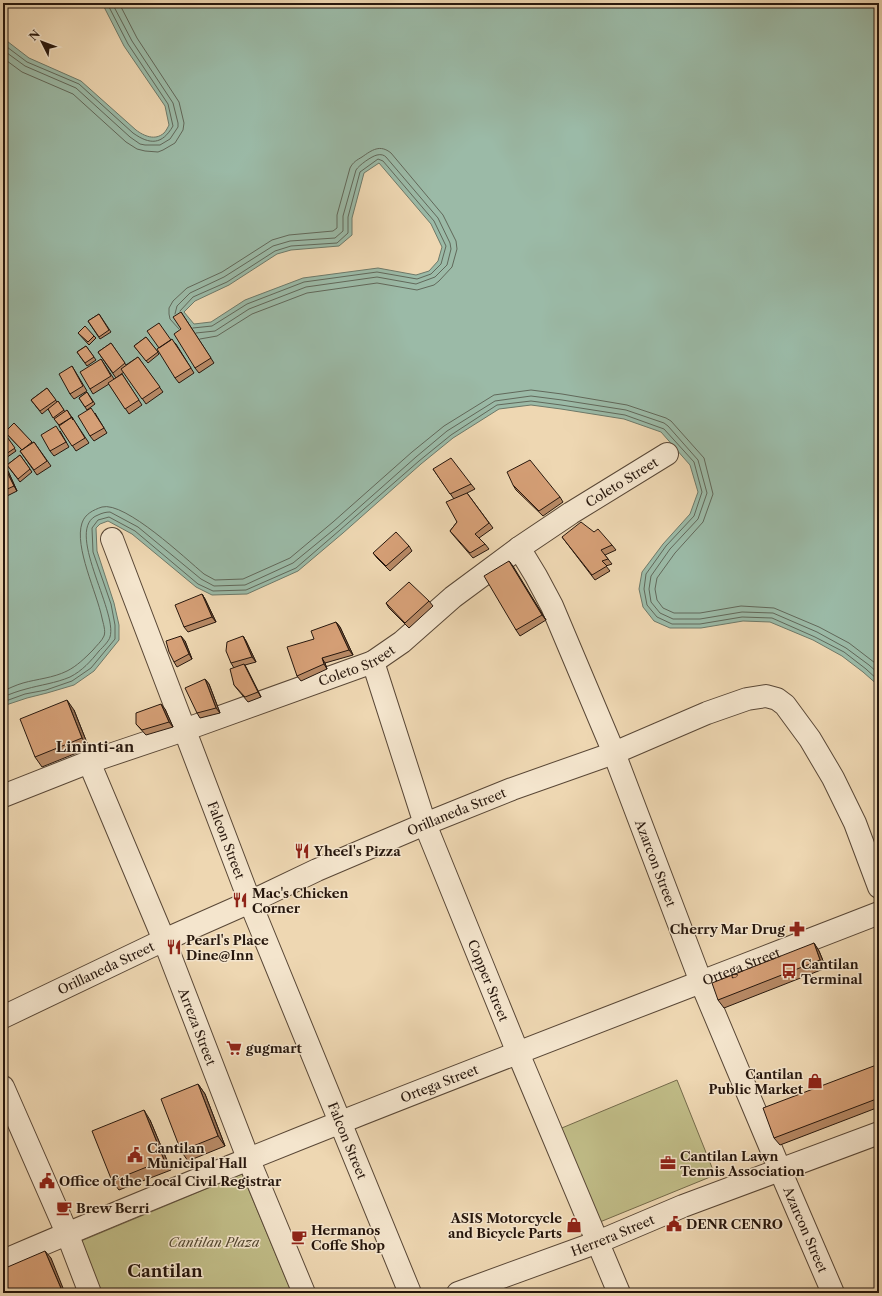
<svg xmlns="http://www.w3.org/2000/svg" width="882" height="1296" font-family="'Libre Caslon Text',serif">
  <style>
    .green { fill: #c0bc87; stroke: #746a4a }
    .water { fill: #9bbaa7; stroke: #6d7969; fill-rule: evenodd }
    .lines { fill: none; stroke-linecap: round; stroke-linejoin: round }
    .shore { stroke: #61685a; stroke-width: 1 }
    .minor-casing { stroke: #594736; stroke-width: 24 }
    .minor { stroke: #f4e5cd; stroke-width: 22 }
    .wall { fill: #b78965; stroke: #27170d }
    .shaded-wall { fill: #956f53; stroke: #27170d }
    .building { fill: #d59f76; stroke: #27170d }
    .labels { text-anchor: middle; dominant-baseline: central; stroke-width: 3; stroke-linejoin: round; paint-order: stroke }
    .street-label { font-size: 13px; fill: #27170d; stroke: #f4e5cd }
    .poi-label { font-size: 13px; font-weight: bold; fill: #27170d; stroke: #f4e5cd; text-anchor: start }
    .park-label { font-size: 13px; font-style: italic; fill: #554932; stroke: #f4e5cd }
    .quarter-label { font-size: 15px; font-weight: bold; fill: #27170d; stroke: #f4e5cd }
    .district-label { font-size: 17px; font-weight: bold; fill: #27170d; stroke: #f4e5cd }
  </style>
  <rect width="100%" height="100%" fill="#eed7b2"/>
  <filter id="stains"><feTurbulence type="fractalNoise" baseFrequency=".005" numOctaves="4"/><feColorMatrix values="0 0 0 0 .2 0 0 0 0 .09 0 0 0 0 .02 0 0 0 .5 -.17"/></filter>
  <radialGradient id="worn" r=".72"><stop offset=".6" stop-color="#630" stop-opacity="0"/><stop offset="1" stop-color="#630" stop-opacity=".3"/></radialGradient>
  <path class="green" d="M677 1080 715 1175 595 1224 557 1130Z
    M242 1174 292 1293H101L81 1241Z"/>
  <path class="water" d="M102 3H879V686L863 672 842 656 813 640 770 622 743 621 701 628H670L654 621 643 607 639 589 642 572 663 544 690 514 698 492 690 465 661 432 624 419 561 409 531 405 499 409 453 438 421 464 343 533 298 571 247 594 212 595 196 587 132 534 108 521 100 524 96 528 97 551 114 603 119 625V640L94 671 74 685 47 693 27 698 3 706V38L29 58 81 81 136 130C144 136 155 141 164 133 166 131 168 127 169 125L165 106 124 46ZM379 163 431 224 442 247 438 261 429 271 416 275 378 268 303 278 245 300 211 322 194 324 184 312 195 301 229 285 277 254 291 250 339 246 352 235V218L364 173Z"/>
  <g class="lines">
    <path class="shore" d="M3 44 27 62 79 84 133 133C150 145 162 145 173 126L168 104 128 44 107 3
      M3 50 25 66 76 88 130 137 140 144 145 145H160L170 139 178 127V123L173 103 132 41 112 3
      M3 58 22 72 73 94 126 142 137 149 145 151 158 152 163 150 175 143 183 130 184 123 179 102 137 38 119 3
      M180 311 193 297 227 282 275 251 291 246 337 243 348 233V217L360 172 378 159 383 161 434 221 446 246 441 264 431 274 417 279 377 272 304 282 247 304 212 326 193 328
      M175 314 177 306 190 293 224 277 273 246 290 241 335 238 343 231V216L356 170C359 165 372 156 377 155 381 154 384 155 386 157L438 218 450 243 451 249 447 265 435 277 416 284 377 277 306 287 249 309 215 331 196 333
      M179 329 170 319 169 314V308L173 301 187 288 222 272 272 240 289 235 333 231 337 228V215L350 168C353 162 357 160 362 157 372 150 380 144 391 153L443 215 456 241 457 249 452 267 439 281 434 285 417 290 377 283 307 293 252 314 217 336 200 339
      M3 691C10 688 16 685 23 683 37 679 53 678 67 671 77 666 85 658 93 650 96 646 102 641 104 636 106 631 103 623 102 618 97 593 74 547 82 523 85 514 93 510 102 507 125 501 186 559 204 574L215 580 243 579 290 558 333 522 412 452 444 426 494 395 531 390 562 394 627 405 666 418 671 421 704 458 713 494 703 522 675 553 657 578 655 589 657 600 663 608 674 613H700L741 606 774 608 819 627 849 643 879 666
      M3 697C10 694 18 691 26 689 40 685 56 683 70 677 82 671 91 661 99 651 103 647 109 641 110 637 118 611 63 528 98 515 102 513 106 512 110 512L138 527 201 579 214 586 245 585 293 563 337 527 416 457 447 431 495 401 531 396 562 400 626 410 664 423 668 426 698 460 707 493 698 519 670 549 651 576 649 589 651 602 660 613 673 619H700L742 612 773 613 817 632 846 648 869 665 879 674
      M3 702 25 694 46 690 72 681 91 668 115 639V625L111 604 93 552 92 528 98 520 109 517 135 531 198 584 213 591 246 590 296 568 340 530 419 461 451 435 497 405 531 401 561 405 625 415 664 429 694 462 702 492 694 516 666 546 646 574 644 589 647 605 657 617 672 624H700L742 617 772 618 815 637 844 652 866 669 879 681"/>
    <defs>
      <g id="minor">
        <path id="s1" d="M112 539 250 902 410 1293"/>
        <path id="s2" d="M519 548 536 576 552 606 614 753 701 982 780 1170 833 1293"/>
        <path id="s3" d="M373 662 425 824 518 1053 619 1293"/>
        <path id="s4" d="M89 762 164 940 248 1158 304 1293"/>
        <path id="s5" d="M3 796 89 762 184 730 373 662 402 642 453 597 519 548 571 513 667 454"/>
        <path id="s6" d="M3 1017 164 940 250 902 317 870 425 824 512 789 614 753 707 713 747 699 766 696 777 699 785 705 810 739 833 778 855 823 879 887"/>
        <path d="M3 1087 67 1233 90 1293"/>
        <path id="s7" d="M3 1261C292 1137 586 1027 879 913"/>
        <path id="s8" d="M458 1293 598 1242 683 1206 879 1133"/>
      </g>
    </defs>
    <use href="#minor" class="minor-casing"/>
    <use href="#minor" class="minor"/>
  </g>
  <path class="wall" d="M181 312 214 363 199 373 195 368 181 329Z
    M99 314 111 332 100 339 88 321Z
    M78 333 94 336 96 338 89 345Z
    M146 337 159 354 148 363 134 346Z
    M171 340 176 344 194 373 179 383 175 378Z
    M111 343 126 365 138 357 163 392 146 404 124 372 116 378 98 352Z
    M86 346 96 360 87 366 77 352Z
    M101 359 114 379 122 374 142 405 129 414 109 384 93 394 90 389Z
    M72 366 87 391 74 399 70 394Z
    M47 388 57 402 58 401 65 412 67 410 89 443 76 451 48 409 42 414 31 400Z
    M87 392 95 404 87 410 79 398Z
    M95 413 107 433 94 441 90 436Z
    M14 423 32 443 34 442 51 466 37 475 20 451 22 450 5 432Z
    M60 431 69 447 54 456 50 451Z
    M5 434 16 451 3 460V435Z
    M20 455 32 472 20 482 7 465Z
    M3 467 8 471 17 491 3 498Z
    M433 469 471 484 475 489 467 493 493 528 479 538 485 544 489 549 473 558 454 536 450 531 457 522 454 499Z
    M513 485 560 497 563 502 543 516 516 490Z
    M3 502 7 510 3 512Z
    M594 532 612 545 616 550 605 555 612 564 606 566 610 571 595 580 562 537Z
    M409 546 412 551 390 571 377 558 373 553Z
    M509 561 546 620 520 636 516 630Z
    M202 594 205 599 216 622 188 632 184 627Z
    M429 601 433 606 409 628 389 608 386 603Z
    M336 622 340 627 353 655 325 663 327 669 301 681 297 676 314 639Z
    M243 636 246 641 256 662 245 665 261 697 248 702 238 690 234 685V668L231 663Z
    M185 641 192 659 177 667 174 662Z
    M205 679 209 684 220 713 200 718 197 713Z
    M165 709 173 727 146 735 136 724Z
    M74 710 89 748 42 767 35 757Z
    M814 943 819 951 826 968 724 1008 718 1000Z
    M879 1064V1107L780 1145 774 1138Z
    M198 1084 205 1094 225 1146 188 1161 181 1151Z
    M150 1120 171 1170 119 1190 112 1181Z"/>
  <path class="shaded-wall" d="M4 466 8 471 17 491 14 486Z
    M509 561 513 566 546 620 542 615Z
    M202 594 205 599 216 622 212 617Z
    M336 622 340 627 353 655 349 650Z
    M181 636 185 641 192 659 189 654Z
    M243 636 246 641 256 662 252 657Z
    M322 658 325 663 327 669 324 664Z
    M244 664 247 669 261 697 258 692Z
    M205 679 209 684 220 713 216 708Z
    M67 700 74 710 89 748 82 738Z
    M161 704 165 709 173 727 169 722Z
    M814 943 819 951 826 968 820 960Z
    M198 1084 205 1094 225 1146 218 1136Z
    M144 1110 150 1120 171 1170 164 1160Z
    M45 1251 51 1258 65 1293H63Z"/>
  <path class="building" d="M181 312 211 358 195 368 174 334 181 329 173 317Z
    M99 314 109 330 99 337 88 321Z
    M159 323 171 340 159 348 147 331Z
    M85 326 94 336 88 342 78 333Z
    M146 337 158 352 146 361 134 346Z
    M172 339 191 368 175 378 157 349Z
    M111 343 125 363 113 373 98 352Z
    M86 346 94 357 85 363 77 352Z
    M138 357 160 387 142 399 121 369Z
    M101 359 111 376 90 389 80 372Z
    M72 366 83 386 70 394 59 374Z
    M122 374 139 400 125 409 108 383Z
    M47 388 56 400 40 411 31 400Z
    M87 392 93 402 85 407 79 398Z
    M58 401 64 410 53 418 48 409Z
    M91 408 104 428 90 436 78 416Z
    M67 410 73 420 72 417 59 425 54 419Z
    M72 417 85 438 72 446 59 426Z
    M14 423 32 442 22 450 5 432Z
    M56 426 66 442 50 451 41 435Z
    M5 434 15 448 3 456V435Z
    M34 442 47 461 34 470 20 451Z
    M20 455 30 469 18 479 7 465Z
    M451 458 471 484 450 494 433 469Z
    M530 460 560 497 539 511 513 485 507 472Z
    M4 466 14 486 3 491V467Z
    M467 493 489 523 475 534 485 544 470 553 450 531 457 522 446 502Z
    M581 522 594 532 598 529 612 545 601 550 608 559 602 561 607 566 592 575 562 537Z
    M396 532 409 546 386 566 373 553Z
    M509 561 542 615 516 630 484 576Z
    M409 582 429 601 405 623 386 603Z
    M202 594 212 617 184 627 175 605Z
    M336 622 349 650 322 658 324 664 297 676 287 647 314 639 311 631Z
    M181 636 189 654 174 662 169 652 166 641Z
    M243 636 252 657 231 663 226 651 227 642Z
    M244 664 258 692 245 697 234 685 230 669Z
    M205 679 216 708 197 713 185 688Z
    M67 700 82 738 35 757 20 719Z
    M161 704 169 722 142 730 136 724V713Z
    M814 943 820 960 718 1000 712 983Z
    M879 1064V1098L774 1138 763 1108Z
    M198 1084 218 1136 181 1151 161 1099Z
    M144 1110 164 1160 112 1181 92 1131Z
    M45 1251 63 1293H8L3 1281V1269Z"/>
  <defs>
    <symbol id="restaurant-bare" viewBox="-9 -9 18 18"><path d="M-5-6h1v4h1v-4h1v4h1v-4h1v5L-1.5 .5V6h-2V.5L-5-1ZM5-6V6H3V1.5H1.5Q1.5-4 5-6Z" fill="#8f2418" stroke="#f4e5cd" stroke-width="2.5" paint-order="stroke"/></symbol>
    <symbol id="pharmacy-bare" viewBox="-9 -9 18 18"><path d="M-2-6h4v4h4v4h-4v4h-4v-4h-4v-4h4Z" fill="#8f2418" stroke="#f4e5cd" stroke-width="2.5" paint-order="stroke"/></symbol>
    <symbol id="bus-bare" viewBox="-9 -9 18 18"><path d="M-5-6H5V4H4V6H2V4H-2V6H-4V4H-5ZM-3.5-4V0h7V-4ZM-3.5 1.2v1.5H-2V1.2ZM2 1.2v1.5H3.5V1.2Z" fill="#8f2418" stroke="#f4e5cd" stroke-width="2.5" paint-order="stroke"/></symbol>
    <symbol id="supermarket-bare" viewBox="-9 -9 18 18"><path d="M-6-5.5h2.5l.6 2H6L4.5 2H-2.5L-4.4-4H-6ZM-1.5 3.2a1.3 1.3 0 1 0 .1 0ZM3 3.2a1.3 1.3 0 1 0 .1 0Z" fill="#8f2418" stroke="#f4e5cd" stroke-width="2.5" paint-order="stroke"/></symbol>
    <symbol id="shop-bare" viewBox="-9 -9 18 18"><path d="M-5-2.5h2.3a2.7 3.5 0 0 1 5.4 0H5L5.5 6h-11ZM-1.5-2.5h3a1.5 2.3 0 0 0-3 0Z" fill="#8f2418" stroke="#f4e5cd" stroke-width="2.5" paint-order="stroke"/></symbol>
    <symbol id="civic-bare" viewBox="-9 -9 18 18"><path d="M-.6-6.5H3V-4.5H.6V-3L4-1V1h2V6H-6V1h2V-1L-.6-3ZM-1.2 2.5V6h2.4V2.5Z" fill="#8f2418" stroke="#f4e5cd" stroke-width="2.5" paint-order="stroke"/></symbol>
    <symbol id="office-bare" viewBox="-9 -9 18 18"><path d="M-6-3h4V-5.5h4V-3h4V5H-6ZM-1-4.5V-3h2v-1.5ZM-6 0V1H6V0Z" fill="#8f2418" stroke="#f4e5cd" stroke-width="2.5" paint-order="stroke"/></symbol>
    <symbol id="cafe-bare" viewBox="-9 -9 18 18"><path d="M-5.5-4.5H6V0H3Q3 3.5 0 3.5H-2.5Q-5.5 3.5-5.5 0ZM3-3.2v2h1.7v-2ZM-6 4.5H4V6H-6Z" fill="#8f2418" stroke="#f4e5cd" stroke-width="2.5" paint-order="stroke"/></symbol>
  </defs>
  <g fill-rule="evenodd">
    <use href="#restaurant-bare" x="291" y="840" width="22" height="22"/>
    <use href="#restaurant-bare" x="229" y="889" width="22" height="22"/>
    <use href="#pharmacy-bare" x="786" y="918" width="22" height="22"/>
    <use href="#restaurant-bare" x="163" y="936" width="22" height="22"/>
    <use href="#bus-bare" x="778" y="960" width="22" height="22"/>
    <use href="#supermarket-bare" x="223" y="1037" width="22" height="22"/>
    <use href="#shop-bare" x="804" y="1070" width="22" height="22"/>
    <use href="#civic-bare" x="124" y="1144" width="22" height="22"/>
    <use href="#office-bare" x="657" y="1152" width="22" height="22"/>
    <use href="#civic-bare" x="36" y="1170" width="22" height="22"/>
    <use href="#cafe-bare" x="53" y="1197" width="22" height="22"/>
    <use href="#civic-bare" x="663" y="1213" width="22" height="22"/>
    <use href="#shop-bare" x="563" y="1214" width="22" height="22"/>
    <use href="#cafe-bare" x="288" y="1226" width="22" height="22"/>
  </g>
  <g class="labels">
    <g class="street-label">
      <text stroke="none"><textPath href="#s5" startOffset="701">Coleto Street</textPath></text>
      <text stroke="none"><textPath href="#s5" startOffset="377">Coleto Street</textPath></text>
      <text stroke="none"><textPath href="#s6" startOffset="498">Orillaneda Street</textPath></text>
      <text stroke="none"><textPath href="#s1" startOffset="322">Falcon Street</textPath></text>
      <text stroke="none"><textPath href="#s2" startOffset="344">Azarcon Street</textPath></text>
      <text stroke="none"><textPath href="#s7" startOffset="795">Ortega Street</textPath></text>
      <text stroke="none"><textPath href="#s6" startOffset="114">Orillaneda Street</textPath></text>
      <text stroke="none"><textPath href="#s3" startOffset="339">Copper Street</textPath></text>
      <text stroke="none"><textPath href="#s4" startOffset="286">Arreza Street</textPath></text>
      <text stroke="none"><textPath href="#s7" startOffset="471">Ortega Street</textPath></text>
      <text stroke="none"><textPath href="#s1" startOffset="646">Falcon Street</textPath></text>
      <text stroke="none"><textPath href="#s2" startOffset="740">Azarcon Street</textPath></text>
      <text stroke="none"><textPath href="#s8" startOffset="165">Herrera Street</textPath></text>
    </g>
    <g class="poi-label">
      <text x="314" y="851">Yheel's Pizza</text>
      <text x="252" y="893">Mac's Chicken<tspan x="252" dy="15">Corner</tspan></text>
      <text x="785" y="929" text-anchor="end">Cherry Mar Drug</text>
      <text x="186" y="940">Pearl's Place<tspan x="186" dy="15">Dine@Inn</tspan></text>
      <text x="801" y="964">Cantilan<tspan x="801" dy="15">Terminal</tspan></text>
      <text x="246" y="1048">gugmart</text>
      <text x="803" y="1074" text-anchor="end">Cantilan<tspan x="803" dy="15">Public Market</tspan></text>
      <text x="147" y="1148">Cantilan<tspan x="147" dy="15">Municipal Hall</tspan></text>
      <text x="680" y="1156">Cantilan Lawn<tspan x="680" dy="15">Tennis Association</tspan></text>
      <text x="59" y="1181">Office of the Local Civil Registrar</text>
      <text x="76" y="1208">Brew Berri</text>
      <text x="562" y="1218" text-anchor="end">ASIS Motorcycle<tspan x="562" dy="15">and Bicycle Parts</tspan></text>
      <text x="686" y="1224">DENR CENRO</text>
      <text x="311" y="1230">Hermanos<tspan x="311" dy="15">Coffe Shop</tspan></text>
    </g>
    <g class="park-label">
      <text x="214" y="1242">Cantilan Plaza</text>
    </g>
    <g class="quarter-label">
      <text x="95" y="746">Lininti-an</text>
    </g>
    <g class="district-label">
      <text x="165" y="1271">Cantilan</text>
    </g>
  </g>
  <rect width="882" height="1296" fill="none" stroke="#eed7b2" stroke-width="16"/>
  <rect x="4" y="4" width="874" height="1288" fill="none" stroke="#27170d" stroke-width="2"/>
  <rect x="8" y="8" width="866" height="1280" fill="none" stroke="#27170d"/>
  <g transform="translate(42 42) rotate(312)" stroke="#f4e5cd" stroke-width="3" paint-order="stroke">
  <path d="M0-3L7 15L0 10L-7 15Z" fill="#27170d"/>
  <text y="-6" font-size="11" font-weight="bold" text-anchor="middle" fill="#27170d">N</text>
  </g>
  <rect width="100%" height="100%" filter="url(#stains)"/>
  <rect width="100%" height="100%" fill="url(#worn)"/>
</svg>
